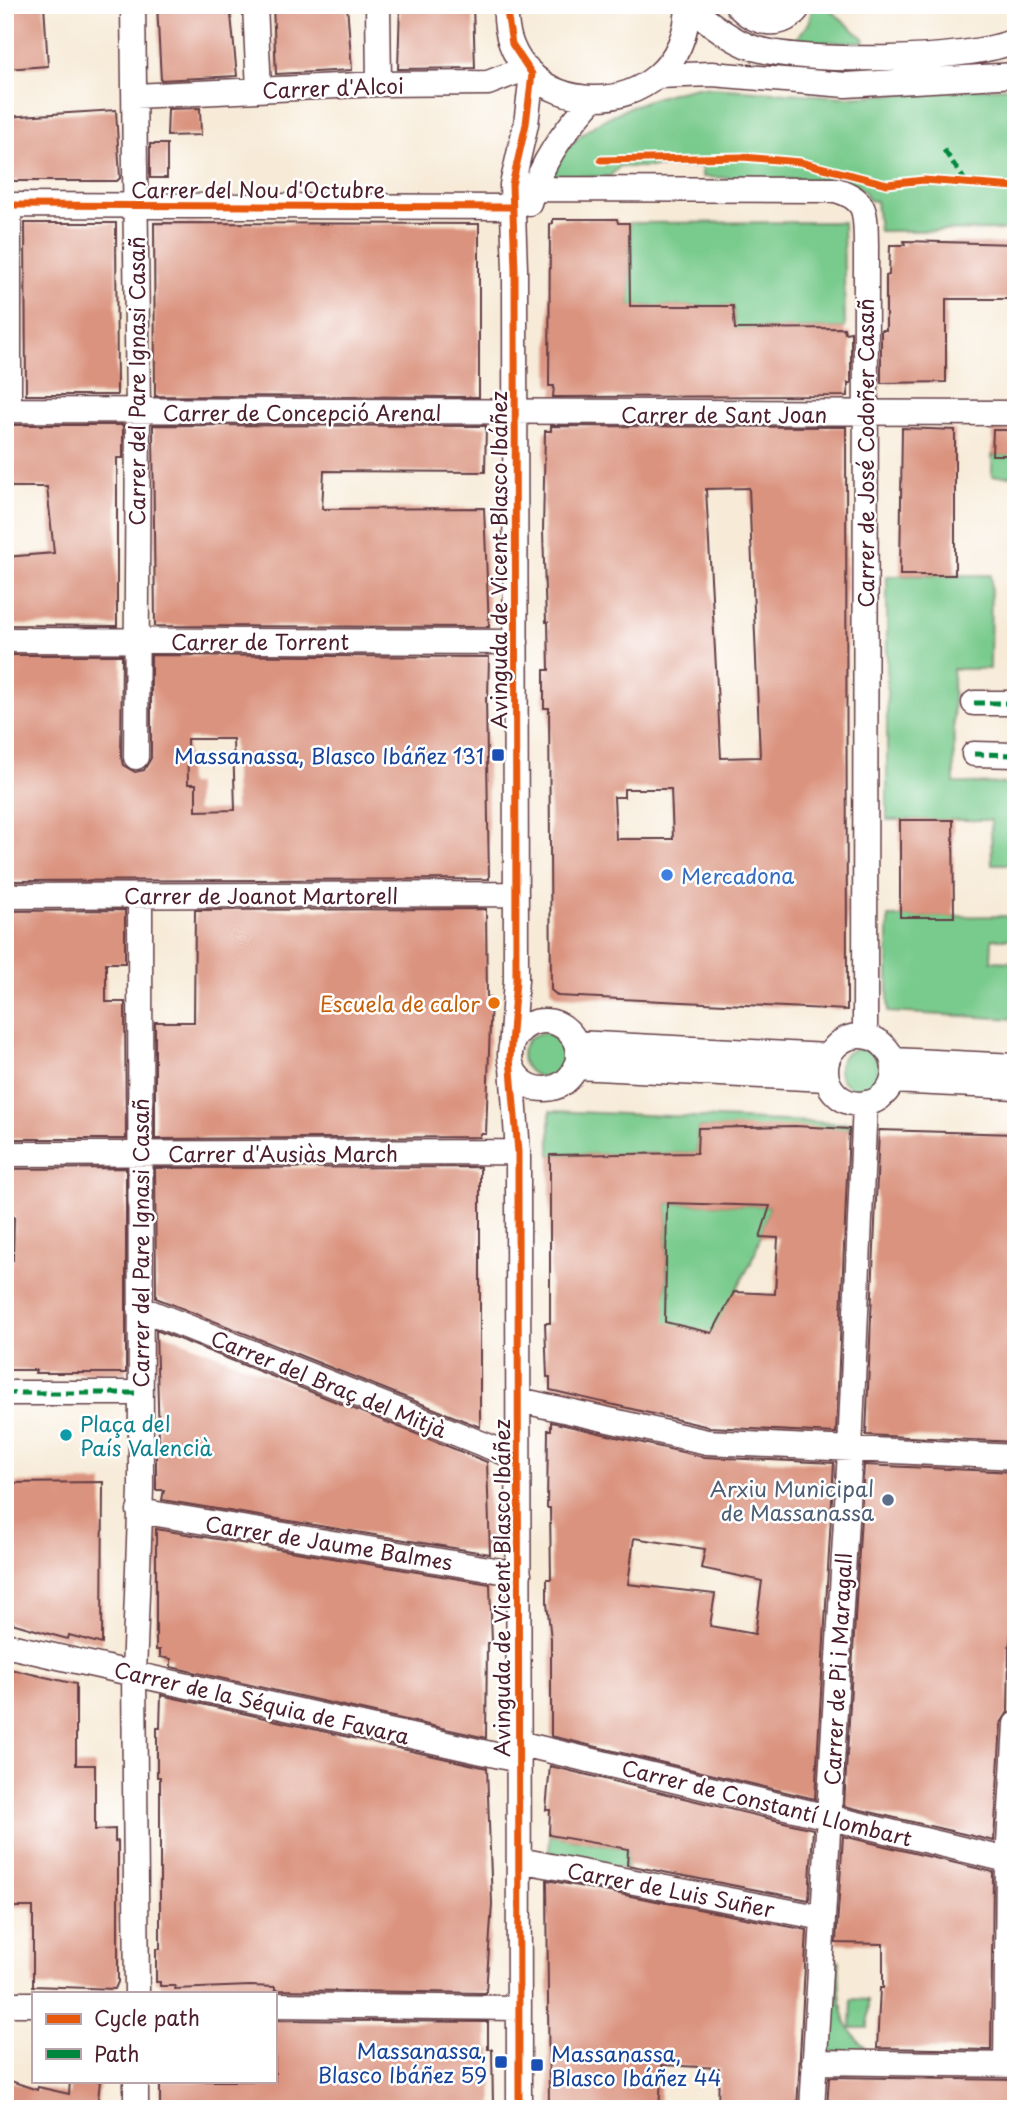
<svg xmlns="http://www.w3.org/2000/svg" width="1021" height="2114" font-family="'Playpen Sans',sans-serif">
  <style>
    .green { fill: #79cb8d; stroke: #62755c; stroke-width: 2 }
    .building { fill: #da937e; fill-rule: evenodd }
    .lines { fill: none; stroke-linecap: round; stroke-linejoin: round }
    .minor-casing { stroke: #643e45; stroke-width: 27 }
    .minor { stroke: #fff; stroke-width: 24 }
    .quiet { stroke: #00873e; stroke-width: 5; stroke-dasharray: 10 5; stroke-linecap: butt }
    .cycleway-casing { stroke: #fff; stroke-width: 11 }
    .cycleway { stroke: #e8590c; stroke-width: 7 }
    .transit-dot { fill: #1a4fb4; stroke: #fff; stroke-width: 2.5 }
    .shop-dot { fill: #3f7fe0; stroke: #fff; stroke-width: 2.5 }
    .food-dot { fill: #e8710a; stroke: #fff; stroke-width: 2.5 }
    .culture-dot { fill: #0f9aa8; stroke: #fff; stroke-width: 2.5 }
    .service-dot { fill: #5c6f8a; stroke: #fff; stroke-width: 2.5 }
    .labels { text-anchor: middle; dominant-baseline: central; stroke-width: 5; stroke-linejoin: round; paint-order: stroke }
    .street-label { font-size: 21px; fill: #4a1f2b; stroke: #fff }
    .transit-label { font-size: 21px; fill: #164399; stroke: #fff; text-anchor: end }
    .shop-label { font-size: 21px; fill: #366cbe; stroke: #fff; text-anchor: start }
    .food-label { font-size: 21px; fill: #c56008; stroke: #fff; text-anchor: end }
    .culture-label { font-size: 21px; fill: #0d838f; stroke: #fff; text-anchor: start }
    .service-label { font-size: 21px; fill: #4e5e75; stroke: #fff; text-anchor: end }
  </style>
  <rect width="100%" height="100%" fill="#fff"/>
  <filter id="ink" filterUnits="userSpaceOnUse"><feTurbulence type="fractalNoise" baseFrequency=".0143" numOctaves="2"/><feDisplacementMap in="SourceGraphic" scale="14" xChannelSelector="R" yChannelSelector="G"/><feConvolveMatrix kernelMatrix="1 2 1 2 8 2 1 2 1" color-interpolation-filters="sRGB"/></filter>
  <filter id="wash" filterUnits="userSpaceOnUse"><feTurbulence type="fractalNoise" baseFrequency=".00686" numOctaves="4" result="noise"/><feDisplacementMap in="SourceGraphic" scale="28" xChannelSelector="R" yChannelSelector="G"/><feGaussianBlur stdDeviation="1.57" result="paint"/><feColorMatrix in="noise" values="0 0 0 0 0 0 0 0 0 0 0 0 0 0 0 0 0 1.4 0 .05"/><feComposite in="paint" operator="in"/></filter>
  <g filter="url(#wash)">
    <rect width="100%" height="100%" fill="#f7ebd8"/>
    <path class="green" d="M813 5H825L864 39 863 42H793L809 23Z
      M697 87 846 97 1016 87V230L879 231 876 201 869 200 864 191 845 181 702 177V167H619L609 177 554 176C564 124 651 96 697 87Z
      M843 222 845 328 735 329 733 306H630L629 223Z
      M992 455H1016V476H992Z
      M991 575 990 669H953L954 783 1016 784V864H992L991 820H887V576Z
      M1016 916V939H992L991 961 1016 962V1019L888 1012V917Z
      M522 1055a22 22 0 1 1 44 0a22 22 0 1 1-44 0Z
      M839 1069a20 20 0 1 1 40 0a20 20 0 1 1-40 0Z
      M550 1111 857 1124 856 1129 698 1128 697 1153 550 1155Z
      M667 1203 770 1206 753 1259 710 1338C694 1327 678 1323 659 1327L667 1280Z
      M549 1835 628 1849 627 1869 549 1855Z
      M831 1960H839C840 1991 837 2025 864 2046L863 2053 828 2052Z
      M852 1999 868 2000V2028H851Z"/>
    <g id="blocks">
      <path class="building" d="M5 5H44L48 66 5 69Z
        M157 5H230L237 76 161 80Z
        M273 5H347L352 70 276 74Z
        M400 5H473L475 68 398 69Z
        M200 108 201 135 167 136 168 109Z
        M116 110 120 178 117 181H5V117Z
        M150 144H167V178H150Z
        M553 219H617L618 223H629L630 306H733L735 329 844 328 845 333 851 332V383H848V396L553 397 554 386H549L550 224 553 223Z
        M25 223H116L117 395H26Z
        M154 223 479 224V397L155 396Z
        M904 241 1016 244V299H946V382L881 383V330H886V276L889 275 890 245H905Z
        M13 425H123V458H117V626L5 625V557L54 553 47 487H5V428Z
        M153 425 486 426 485 472 324 471 322 509 484 508 489 627 155 626Z
        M551 426 846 427 847 1010 558 996 551 990 549 708H544V670H549L548 622H546L543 531 545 431H551ZM749 488 760 757 721 758 706 489ZM624 789H671L673 839H616L614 797H624Z
        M902 428 955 430V575H900Z
        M993 430H1012V455H992Z
        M5 655H122L121 757 123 765 135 772 144 770 151 758V655L489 657 488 697 486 698 489 879 5 881ZM187 739H233L235 810 196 811V784H188Z
        M900 820H953L954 917H900Z
        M486 909 487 997H491L486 1134H480V1137L155 1139V1022H194L195 910Z
        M125 910V963H106V1002H125L126 1139H5V911Z
        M795 1126 849 1129 836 1433 709 1427 550 1390V1377H547L545 1323H550V1155L697 1153 698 1128ZM667 1203 770 1206 760 1237 778 1238 775 1294 734 1292 712 1333 665 1322Z
        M879 1130 1016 1134V1442L866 1435Z
        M480 1167V1427L156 1298 155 1168Z
        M126 1168V1373H35L36 1370H5V1259L13 1260 14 1217H5V1169Z
        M156 1330 487 1462 490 1554 162 1500 164 1490H156V1439L159 1440Z
        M551 1422 704 1457 834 1463 815 1799 551 1736V1639L547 1603V1579H551L550 1508H547L548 1430H551ZM634 1538 705 1549 701 1568 762 1581 755 1634 710 1626 715 1594 628 1584Z
        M864 1465 1016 1472 1014 1609 1009 1648 1008 1712 1001 1723 994 1841 844 1806Z
        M103 1482 102 1644 69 1635 68 1639 53 1635 5 1621V1483Z
        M156 1529 490 1584 492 1643H487L486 1738 171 1667V1659L160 1657V1650H156Z
        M5 1668 76 1684V1765H95V1830L115 1829V1842L118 1841V1982L115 1989 33 1986V1907H6Z
        M161 1695 487 1768 492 1904 486 1993 275 1990V1987L250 1986 175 1989V1986H160V1982H156V1949H160V1777H157V1728H160Z
        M550 1766 813 1829 809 1900 627 1865 628 1849 549 1835 550 1810H546Z
        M843 1836 993 1872 991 2050 877 2048 880 1988H883V1944L836 1943Z
        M547 1880 807 1930 797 2109H718L719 2068 662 2065 659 2109H549Z
        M275 2020 488 2022V2049H492L493 2105H488L489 2109H160V2081H275Z
        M829 2077 1016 2080V2106L827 2109Z
        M5 2079 37 2090 38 2087 69 2094 70 2081H100L97 2109H5Z"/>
    </g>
  </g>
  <g filter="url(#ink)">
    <use href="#blocks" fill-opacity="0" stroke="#643e45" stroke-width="2"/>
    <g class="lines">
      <defs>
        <path id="minor" d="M133 5 138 411 136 757
          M255 5 259 90
          M378 5 379 84
          M506 5C499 125 684 133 688 5
          M737 5C754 25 785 31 800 5
          M689 7C708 21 729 39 751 47 798 64 973 62 1016 40
          M658 76 712 74 846 85 1016 75
          M135 96 379 84 488 83 527 68
          M533 189 836 190C869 200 865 214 866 245L865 1035
          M529 203C541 162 564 131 592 100
          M5 205 511 207
          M5 410 1016 413
          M9 411V205
          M5 640 516 642
          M974 703H1016
          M974 754 1016 755
          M5 896 516 894
          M510 1055a34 34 0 1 1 68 0a34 34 0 1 1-68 0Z
          M826 1070a34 34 0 1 1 68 0a34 34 0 1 1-68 0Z
          M576 1043 828 1056
          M511 1049 516 980 515 269 512 185 526 124 532 74
          M893 1060 1016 1066
          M512 1067 518 1152 519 2109
          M575 1067 827 1079
          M892 1081 1016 1087
          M5 1154 518 1152
          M140 1308 518 1458
          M5 1393H139
          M519 1400 707 1442 1016 1457
          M139 1511 519 1574
          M5 1645 518 1760
          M518 1743 1016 1862
          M519 1860 823 1918
          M137 1993 134 1673 141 1489 140 896
          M5 2004H33
          M275 2005 519 2008
          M814 2062 1016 2065
          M1006 2064 1008 1860 1016 1724
          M136 2109V2081
          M812 2109 850 1451 865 1103"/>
      </defs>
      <use href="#minor" class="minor-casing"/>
      <use href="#minor" class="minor"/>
      <path class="quiet" d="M944 150 966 182
        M974 703H1016
        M974 754 1016 755
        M5 1393H139"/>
      <defs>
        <path id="cycleway" d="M506 5 512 44 532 74 526 124 512 185 515 269 516 980 510 1058 518 1152 519 2109
          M601 160 743 157 800 162 887 184 924 180 1016 187
          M5 205 511 207"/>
      </defs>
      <use href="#cycleway" class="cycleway-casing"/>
      <use href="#cycleway" class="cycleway"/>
    </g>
  </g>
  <g class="transit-dot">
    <rect x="491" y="748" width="14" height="14" rx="3.5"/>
    <rect x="494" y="2055" width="14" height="14" rx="3.5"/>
    <rect x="530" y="2058" width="14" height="14" rx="3.5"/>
  </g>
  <circle class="shop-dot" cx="667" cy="875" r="7"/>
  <circle class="food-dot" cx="494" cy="1003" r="7"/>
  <circle class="culture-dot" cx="66" cy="1435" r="7"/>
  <circle class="service-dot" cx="888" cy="1500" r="7"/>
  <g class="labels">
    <g class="street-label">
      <text transform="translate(333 87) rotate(-2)">Carrer d'Alcoi</text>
      <text x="258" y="189">Carrer del Nou d'Octubre</text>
      <text transform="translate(136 381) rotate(-90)">Carrer del Pare Ignasi Casañ</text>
      <text x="302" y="412">Carrer de Concepció Arenal</text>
      <text x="724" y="414">Carrer de Sant Joan</text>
      <text transform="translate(865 453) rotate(-90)">Carrer de José Codoñer Casañ</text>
      <text transform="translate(498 560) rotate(-90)">Avinguda de Vicent Blasco Ibáñez</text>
      <text x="260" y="641">Carrer de Torrent</text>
      <text x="261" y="895">Carrer de Joanot Martorell</text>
      <text x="283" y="1153">Carrer d'Ausiàs March</text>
      <text transform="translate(140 1243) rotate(-90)">Carrer del Pare Ignasi Casañ</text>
      <text transform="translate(329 1383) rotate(22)">Carrer del Braç del Mitjà</text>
      <text transform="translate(329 1542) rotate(9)">Carrer de Jaume Balmes</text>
      <text transform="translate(501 1588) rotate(-90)">Avinguda de Vicent Blasco Ibáñez</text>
      <text transform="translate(837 1669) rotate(-87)">Carrer de Pi i Maragall</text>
      <text transform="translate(262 1702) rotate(13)">Carrer de la Séquia de Favara</text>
      <text transform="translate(767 1802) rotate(14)">Carrer de Constantí Llombart</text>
      <text transform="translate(671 1889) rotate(11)">Carrer de Luis Suñer</text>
    </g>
    <g class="transit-label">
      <text x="484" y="755">Massanassa, Blasco Ibáñez 131</text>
      <text x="487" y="2050">Massanassa,<tspan x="487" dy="24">Blasco Ibáñez 59</tspan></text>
      <text x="551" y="2053" text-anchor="start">Massanassa,<tspan x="551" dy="24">Blasco Ibáñez 44</tspan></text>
    </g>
    <g class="shop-label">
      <text x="681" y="875">Mercadona</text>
    </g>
    <g class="food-label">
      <text x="480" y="1003">Escuela de calor</text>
    </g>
    <g class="culture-label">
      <text x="80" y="1423">Plaça del<tspan x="80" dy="24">País Valencià</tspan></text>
    </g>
    <g class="service-label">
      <text x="874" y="1488">Arxiu Municipal<tspan x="874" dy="24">de Massanassa</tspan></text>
    </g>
  </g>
  <rect width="1021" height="2114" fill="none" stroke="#fff" stroke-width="28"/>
  <rect x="32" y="1992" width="245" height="91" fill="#ffffff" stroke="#b7a5aa" stroke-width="2"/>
  <rect x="46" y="2014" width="35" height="10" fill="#e8590c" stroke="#b7a5aa" stroke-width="2"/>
  <text x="94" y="2026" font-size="21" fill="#4a1f2b">Cycle path</text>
  <rect x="46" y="2049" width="35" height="10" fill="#00873e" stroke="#b7a5aa" stroke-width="2"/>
  <text x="94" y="2062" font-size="21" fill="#4a1f2b">Path</text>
</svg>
